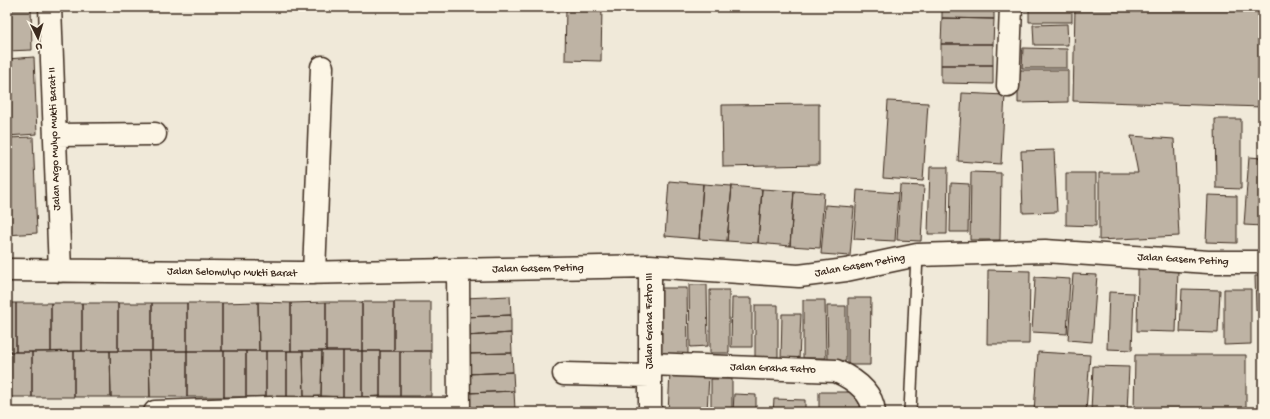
<svg xmlns="http://www.w3.org/2000/svg" width="1270" height="419" font-family="'Gochi Hand',sans-serif">
  <style>
    .building { fill: #beb3a4; stroke: #3b2a1e }
    .lines { fill: none; stroke-linecap: round; stroke-linejoin: round }
    .lane-casing { stroke: #3b2a1e; stroke-width: 14 }
    .street-casing { stroke: #3b2a1e; stroke-width: 25 }
    .lane { stroke: #fcf5e5; stroke-width: 11 }
    .street { stroke: #fcf5e5; stroke-width: 22 }
    .labels { text-anchor: middle; dominant-baseline: central; stroke-width: 3.5; stroke-linejoin: round; paint-order: stroke }
    .street-label { font-size: 11px; fill: #3b2a1e; stroke: #fcf5e5 }
  </style>
  <rect width="100%" height="100%" fill="#f0e9d9"/>
  <filter id="ink" filterUnits="userSpaceOnUse"><feTurbulence type="fractalNoise" baseFrequency=".025" numOctaves="2"/><feDisplacementMap in="SourceGraphic" scale="8" xChannelSelector="R" yChannelSelector="G"/><feConvolveMatrix kernelMatrix="1 2 1 2 8 2 1 2 1" color-interpolation-filters="sRGB"/></filter>
  <g filter="url(#ink)">
    <path class="building" d="M7 7H31L32 50 7 51Z
      M566 7H602L601 61 565 60Z
      M942 7H994V19L942 18Z
      M1029 7H1072V22H1029Z
      M1075 7H1263V107L1073 101Z
      M942 18 994 19 993 44H941Z
      M1067 24 1068 45H1034L1033 25Z
      M941 44H993V65H941Z
      M1023 48 1067 49V68H1022Z
      M34 57 37 134 7 136V59Z
      M941 65H993V84L941 83Z
      M1018 70H1068V102L1018 103Z
      M962 93 1005 95 1001 164 958 161Z
      M888 101 928 103 923 181 883 178Z
      M819 104V165L723 167 722 105Z
      M1215 119H1241V189L1216 188Z
      M1131 136 1174 139 1179 236 1099 240V173H1138Z
      M33 137 37 233 7 235V138Z
      M1054 150 1057 212 1023 213 1021 151Z
      M1249 157 1263 158V226L1244 225Z
      M930 167H948L947 234H928Z
      M971 172 1001 173 1000 240H970Z
      M1066 173H1096V226L1066 225Z
      M669 181 703 184 699 239 665 236Z
      M951 183 969 184 968 232H950Z
      M703 184 732 186 727 241 699 239Z
      M900 185 924 186 921 241 897 240Z
      M732 186 762 189 758 243 727 241Z
      M762 189 794 191 790 246 758 243Z
      M857 190 898 193 895 241 854 239Z
      M794 191 824 193 820 248 790 246Z
      M1208 195 1237 196V243L1206 242Z
      M825 205 854 207 850 256 821 254Z
      M1138 269 1178 270 1176 332 1137 331Z
      M988 270 1030 271 1029 344H987Z
      M1073 274 1097 275 1092 342 1068 340Z
      M1255 276H1263V310H1256Z
      M1035 277 1070 279 1067 334 1032 332Z
      M689 285H707L708 346 690 347Z
      M657 288H687L688 354H658Z
      M1182 289 1220 290 1218 333 1180 332Z
      M1224 289H1251V344L1224 345Z
      M710 290H729V353H710Z
      M1109 292 1134 293 1132 350 1107 349Z
      M510 296 511 315 465 317 464 298Z
      M732 298H752V347H731Z
      M848 298H871L870 365H848Z
      M803 300H825L826 358H803Z
      M258 302 291 303V351H259Z
      M258 302 259 351H222V303Z
      M326 302H362V351H326Z
      M326 302V351H291V303Z
      M362 302H394V351H362Z
      M394 302H431V351H394Z
      M7 303H16V352H7Z
      M16 303H51V352H16Z
      M51 303H82V351L51 352Z
      M82 303H118V351H82Z
      M118 303H152V351H118Z
      M152 303H187V351H152Z
      M187 303H222V351H187Z
      M755 305H778V357H755Z
      M827 306H846V361L828 362Z
      M782 314H801L799 360H781Z
      M511 315V333L466 336 465 317Z
      M511 333 512 353 467 354 466 336Z
      M74 351H110L111 397H74Z
      M74 351V397H32V352Z
      M110 351H149L150 397H111Z
      M149 351H187V397H150Z
      M187 351H224V397H187Z
      M224 351H246V397H224Z
      M246 351H266V397H246Z
      M266 351H287V397H266Z
      M287 351H303L304 397H287Z
      M303 351H322L321 396 304 397Z
      M322 351H343V397L321 396Z
      M343 351H362V397H343Z
      M362 351H380V396L362 397Z
      M380 351H400V396H380Z
      M400 351H431V396H400Z
      M7 352H32V397H7Z
      M1038 352 1090 355 1086 412H1034Z
      M512 353 513 372 467 374V354Z
      M1135 355H1246V412H1134Z
      M1093 366 1129 367 1127 412H1091Z
      M513 372 514 391 468 393 467 374Z
      M670 373 709 375 707 412H668Z
      M711 379H732V412H711Z
      M514 391 515 410 469 412 468 393Z
      M819 392H859V412H819Z
      M734 394 756 395V412H733Z
      M774 399 805 400V412H773Z
      M515 410V412H469Z"/>
    <g class="lines">
      <defs>
        <path id="lane" d="M910 412 917 255"/>
        <path id="street" d="M50 7 60 271
          M1008 86 1011 7
          M56 135 155 134
          M650 266V412
          M7 270 299 273 650 266 799 276 846 270 917 255 1045 251 1208 262H1263
          M458 271 459 412
          M314 273 322 67
          M650 364 836 371C854 379 872 391 874 412
          M564 374 650 376
          M155 412 270 408 459 409"/>
      </defs>
      <use href="#lane" class="lane-casing"/>
      <use href="#street" class="street-casing"/>
      <use href="#lane" class="lane"/>
      <use href="#street" class="street"/>
    </g>
  </g>
  <g class="labels">
    <g class="street-label">
      <text transform="translate(55 139) rotate(-92)">Jalan Argo Mulyo Mukti Barat II</text>
      <text transform="translate(1183 260) rotate(3)">Jalan Gasem Peting</text>
      <text transform="translate(860 266) rotate(-10)">Jalan Gasem Peting</text>
      <text transform="translate(538 269) rotate(-1)">Jalan Gasem Peting</text>
      <text transform="translate(232 273) rotate(1)">Jalan Selomulyo Mukti Barat</text>
      <text transform="translate(650 321) rotate(-90)">Jalan Graha Fatro III</text>
      <text transform="translate(773 369) rotate(2)">Jalan Graha Fatro</text>
    </g>
  </g>
  <rect width="1270" height="419" fill="none" stroke="#fcf5e5" stroke-width="24"/>
  <rect x="12" y="12" width="1246" height="395" fill="none" stroke="#3b2a1e" stroke-width="1.5" filter="url(#ink)"/>
  <g transform="translate(38 38) rotate(175)" stroke="#fcf5e5" stroke-width="3" paint-order="stroke">
  <path d="M0-3L7 15L0 10L-7 15Z" fill="#3b2a1e"/>
  <text y="-6" font-size="11" font-weight="bold" text-anchor="middle" fill="#3b2a1e">U</text>
  </g>
</svg>
